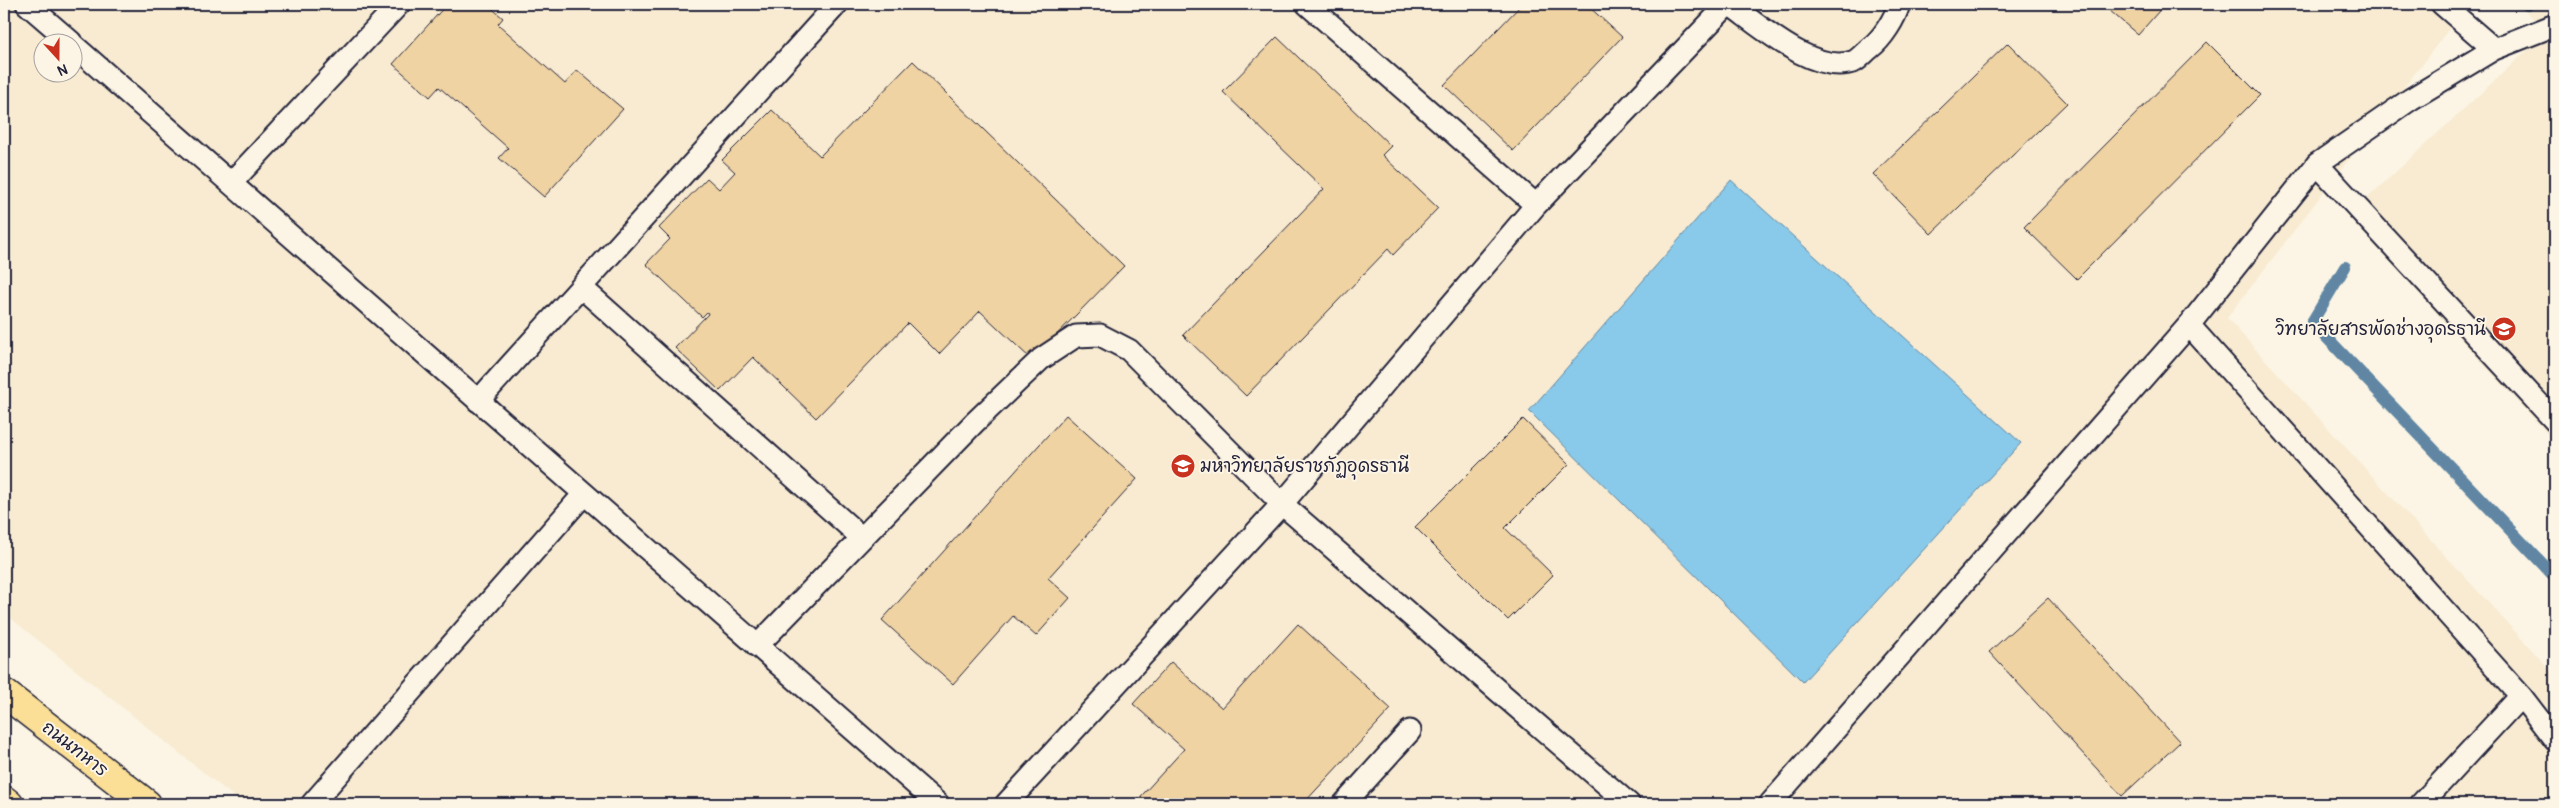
<svg xmlns="http://www.w3.org/2000/svg" width="2559" height="808" font-family="Pangolin,'Playpen Sans Thai',sans-serif">
  <style>
    .built { fill: #f8ebd1; fill-rule: evenodd }
    .water { fill: #89c9e9; stroke: #6086a3 }
    .lines { fill: none; stroke-linecap: round; stroke-linejoin: round }
    .stream { stroke: #6086a3; stroke-width: 12 }
    .building { fill: #f0d3a3; stroke: #22223b }
    .service-casing { stroke: #22223b; stroke-width: 25 }
    .primary-casing { stroke: #22223b; stroke-width: 31 }
    .service { stroke: #fcf5e5; stroke-width: 21 }
    .primary { stroke: #fbdf96; stroke-width: 28 }
    .labels { text-anchor: middle; dominant-baseline: central; stroke-width: 4; stroke-linejoin: round; paint-order: stroke }
    .poi-label { font-size: 18px; fill: #22223b; stroke: #fcf5e5; text-anchor: end }
    .street-label { font-size: 18px; fill: #22223b; stroke: #fcf5e5 }
  </style>
  <rect width="100%" height="100%" fill="#fcf5e5"/>
  <filter id="ink" filterUnits="userSpaceOnUse"><feTurbulence type="fractalNoise" baseFrequency=".02" numOctaves="2"/><feDisplacementMap in="SourceGraphic" scale="10" xChannelSelector="R" yChannelSelector="G"/><feConvolveMatrix kernelMatrix="1 2 1 2 8 2 1 2 1" color-interpolation-filters="sRGB"/></filter>
  <g filter="url(#ink)">
    <path class="built" d="M4 4H2459L2465 8 2227 318 2555 675V804H243L4 613ZM42 42H72V72H42Z
      M2518 4H2555V442L2348 216 2547 32Z"/>
    <path class="water" d="M1731 180 2021 443 1803 682 1529 411Z"/>
    <g class="lines">
      <path class="stream" d="M2527 5 2528 4
        M2345 267 2312 322 2555 577"/>
    </g>
    <path class="building" d="M447 4H487L503 18 498 24 565 84 577 70 623 109 544 197 499 158 508 148 439 87 430 97 393 64Z
      M1522 4H1586L1622 37 1513 151 1444 85Z
      M2102 4H2165L2138 35Z
      M1277 37 1391 146 1382 155 1438 208 1393 255 1388 249 1246 396 1183 335 1324 189 1223 92Z
      M2207 42 2260 95 2077 279 2024 227Z
      M2008 43 2067 103 1931 234 1873 174Z
      M913 61 1124 266 1032 360 980 311 939 354 908 323 816 418 753 357 720 391 675 348 708 314 707 312 702 317 646 264 670 239 659 228 707 178 719 189 735 172 722 160 772 110 820 156Z
      M1066 415 1137 479 1048 578 1070 598 1036 636 1013 616 953 684 882 620Z
      M1523 419 1569 464 1505 528 1553 575 1508 620 1415 527Z
      M2048 598 2180 742 2122 796 1989 652Z
      M1298 624 1391 709 1303 804H1134L1184 749 1133 704 1171 662 1222 708Z"/>
    <g class="lines">
      <defs>
        <path id="service" d="M27 4 71 42
          M1307 4 1536 205
          M1729 4C1759 25 1816 77 1855 61 1860 58 1865 52 1870 48 1882 39 1895 19 1899 4
          M2442 4 2494 49
          M72 44 938 804
          M2317 164 2555 421
          M231 183 399 4
          M581 287 862 538
          M2189 325 2521 696 2555 740
          M478 401 837 4
          M757 646 975 422 1041 359 1076 336 1100 335 1129 350 1282 504 1629 804
          M312 804 584 494
          M1006 804 1282 504 1536 205 1728 4
          M1344 804 1410 731
          M1770 804 2189 325 2317 164 2411 99 2494 49 2555 25
          M2421 804 2521 696"/>
        <path id="primary" d="M4 693 147 804
          M4 800 9 804"/>
      </defs>
      <use href="#service" class="service-casing"/>
      <use href="#primary" class="primary-casing"/>
      <use href="#service" class="service"/>
      <use href="#primary" class="primary"/>
    </g>
  </g>
  <defs>
    <symbol id="university-disc" viewBox="-11 -11 22 22"><circle r="9.5" fill="#c8321e" stroke="#fcf5e5"/><path d="M0-5L7-2L0 1L-7-2ZM-4 1L0 2.5L4 1V4Q0 6-4 4Z" fill="#fff"/></symbol>
  </defs>
  <g fill-rule="evenodd">
    <use href="#university-disc" x="2490" y="315" width="28" height="28"/>
    <use href="#university-disc" x="1169" y="452" width="28" height="28"/>
  </g>
  <g class="labels">
    <g class="poi-label">
      <text x="2486" y="329">วิทยาลัยสารพัดช่างอุดรธานี</text>
      <text x="1200" y="466" text-anchor="start">มหาวิทยาลัยราชภัฏอุดรธานี</text>
    </g>
    <g class="street-label">
      <text transform="translate(75 749) rotate(38)">ถนนทหาร</text>
    </g>
  </g>
  <rect width="2559" height="808" fill="none" stroke="#fcf5e5" stroke-width="20"/>
  <rect x="10" y="10" width="2539" height="788" fill="none" stroke="#22223b" stroke-width="2" filter="url(#ink)"/>
  <g transform="translate(58 58) rotate(159)"><circle r="24" fill="#fcf5e5" stroke="#a5a1a1"/>
  <path d="M0-4L9 19L0 12L-9 19Z" fill="#c8321e"/>
  <text y="-8" font-size="14" font-weight="bold" text-anchor="middle" fill="#22223b">N</text>
  </g>
</svg>
